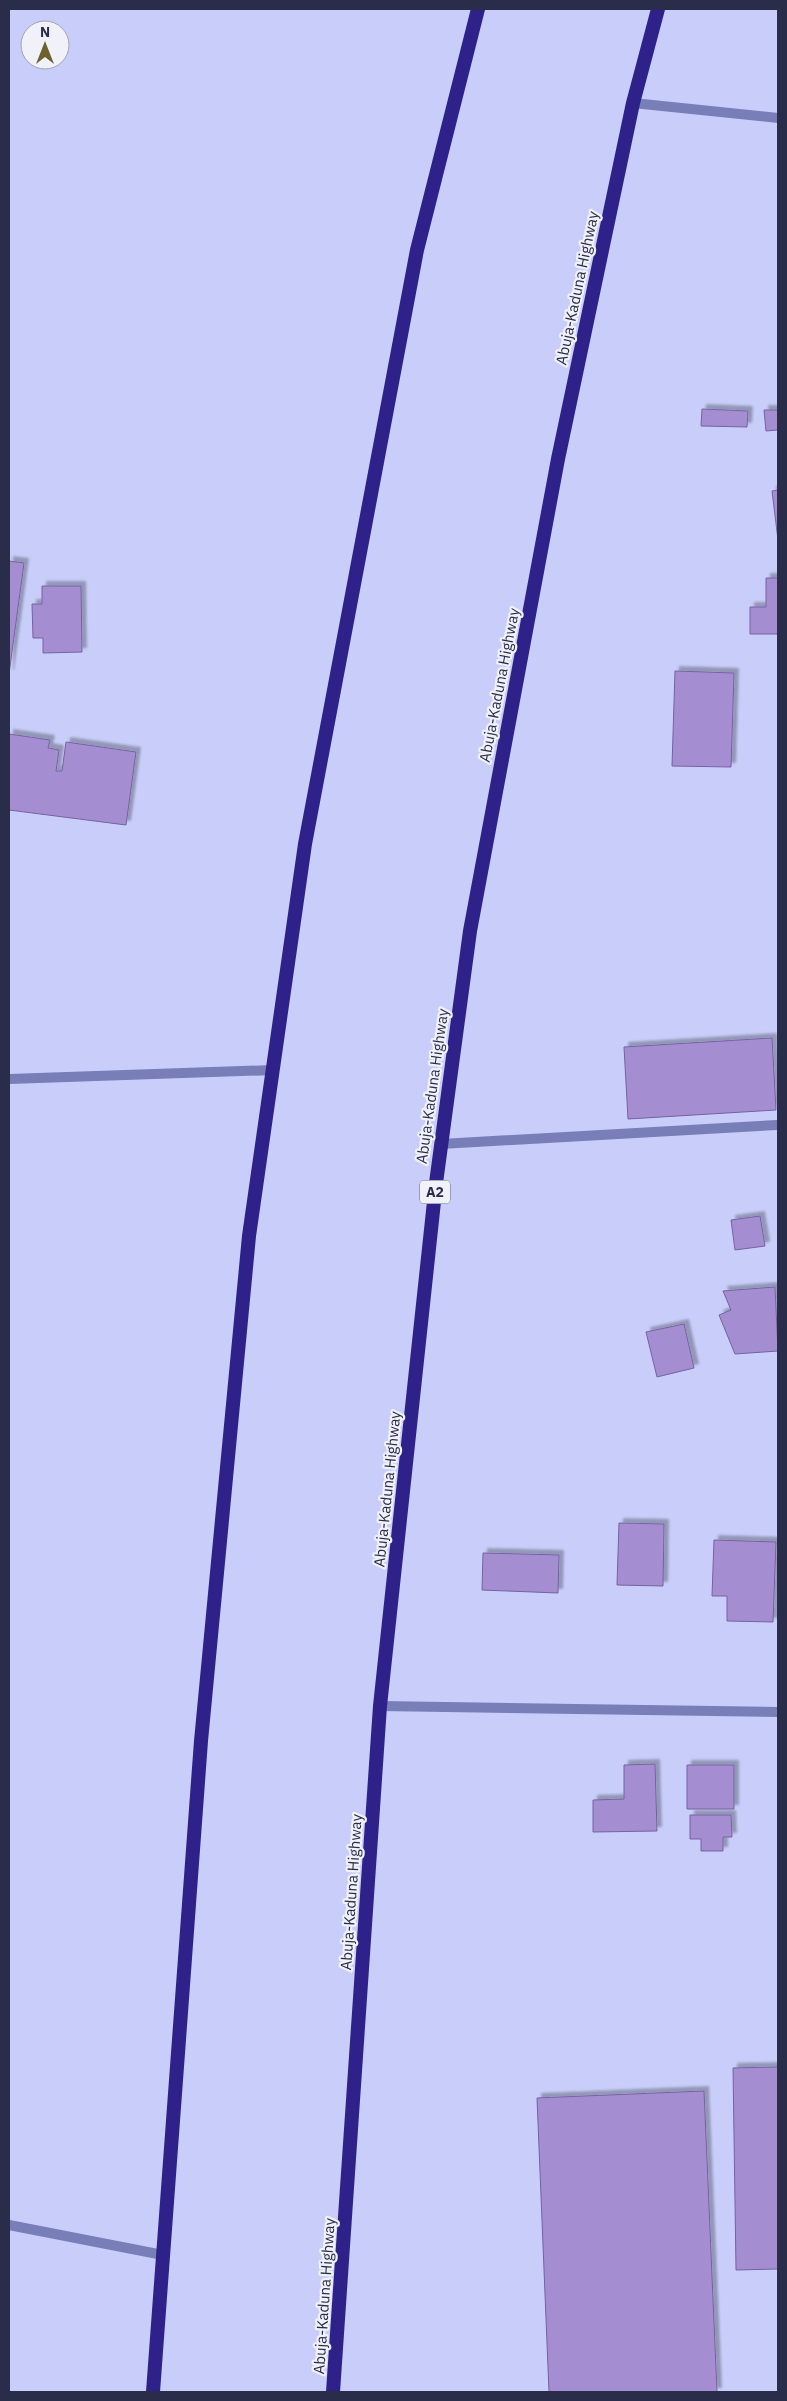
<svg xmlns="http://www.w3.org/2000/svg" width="787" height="2401" font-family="'IBM Plex Sans',sans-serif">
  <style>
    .building { fill: #a48ed1; stroke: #7661a1; filter: url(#shadow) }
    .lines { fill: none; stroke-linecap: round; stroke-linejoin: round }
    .service { stroke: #777eb8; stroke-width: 10 }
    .minor { stroke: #777eb8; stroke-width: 10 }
    .tertiary { stroke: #777eb8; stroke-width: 10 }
    .trunk { stroke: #2e228a; stroke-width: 14 }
    .labels { text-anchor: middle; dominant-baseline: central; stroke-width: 4.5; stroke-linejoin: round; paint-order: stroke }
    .shield { fill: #f0f1f9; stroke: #65687e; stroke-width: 1 }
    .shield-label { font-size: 14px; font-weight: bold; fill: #2a2d49 }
    .street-label { font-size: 15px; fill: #2a2d49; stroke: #f0f1f9 }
  </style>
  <defs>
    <filter id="shadow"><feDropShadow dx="4.5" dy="-4.5" stdDeviation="1" flood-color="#0004"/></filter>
  </defs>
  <rect width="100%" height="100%" fill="#c8cef9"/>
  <path class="building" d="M702 409 748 411 747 427 701 426Z
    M764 410H778V430L766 431Z
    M778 490V540L772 491Z
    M9 561 24 563 9 674Z
    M766 578H778V634H750V607H766Z
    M42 586H81L82 652 43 653V638H33L32 604H42Z
    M675 671 734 673 731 767 672 766Z
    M9 734 50 740 48 748 59 750 56 771H62L66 742 136 752 126 825 9 810Z
    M772 1038 776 1110 628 1119 624 1047Z
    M760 1216 765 1246 735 1250 731 1220Z
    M775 1287 778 1351 735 1354 719 1315 731 1310 723 1291Z
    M684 1324 694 1368 657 1377 646 1332Z
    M619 1523 664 1524 663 1586 617 1585Z
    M714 1540 776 1542 773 1622 727 1621V1596H712Z
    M483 1553 559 1555 558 1593 482 1590Z
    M655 1764 657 1831 593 1832V1800L624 1799V1765Z
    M687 1765H734V1809H687Z
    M690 1815H731L732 1837H723V1851H701V1839H690Z
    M778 2067V2269L736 2270 733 2068Z
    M704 2091 717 2392H549L537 2098Z"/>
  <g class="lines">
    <path class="service" d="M441 1144 777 1125"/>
    <path class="minor" d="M633 103 778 118
      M9 1079 273 1070"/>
    <path class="tertiary" d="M380 1706 778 1712
      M9 2225 163 2255"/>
    <path class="trunk" d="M153 2392 201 1741 249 1236 305 844 417 250 478 9
      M333 2392 380 1706 436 1183 470 931 558 459 633 103 658 9"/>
  </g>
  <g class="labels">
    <rect class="shield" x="420" y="1180.5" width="30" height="23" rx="4"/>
    <g class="shield-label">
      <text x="435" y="1192">A2</text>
    </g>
    <g class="street-label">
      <text transform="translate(577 288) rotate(-78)">Abuja-Kaduna Highway</text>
      <text transform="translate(499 685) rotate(-79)">Abuja-Kaduna Highway</text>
      <text transform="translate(432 1086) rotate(-82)">Abuja-Kaduna Highway</text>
      <text transform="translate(387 1489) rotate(-84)">Abuja-Kaduna Highway</text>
      <text transform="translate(351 1892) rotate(-86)">Abuja-Kaduna Highway</text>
      <text transform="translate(324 2296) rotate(-86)">Abuja-Kaduna Highway</text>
    </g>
  </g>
  <rect width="787" height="2401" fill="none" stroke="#2a2d49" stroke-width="20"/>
  <g transform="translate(45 45)"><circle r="24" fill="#f0f1f9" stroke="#a1a3b3"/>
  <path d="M0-4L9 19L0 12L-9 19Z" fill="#6c622f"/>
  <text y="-8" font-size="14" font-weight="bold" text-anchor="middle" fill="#2a2d49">N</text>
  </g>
</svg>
